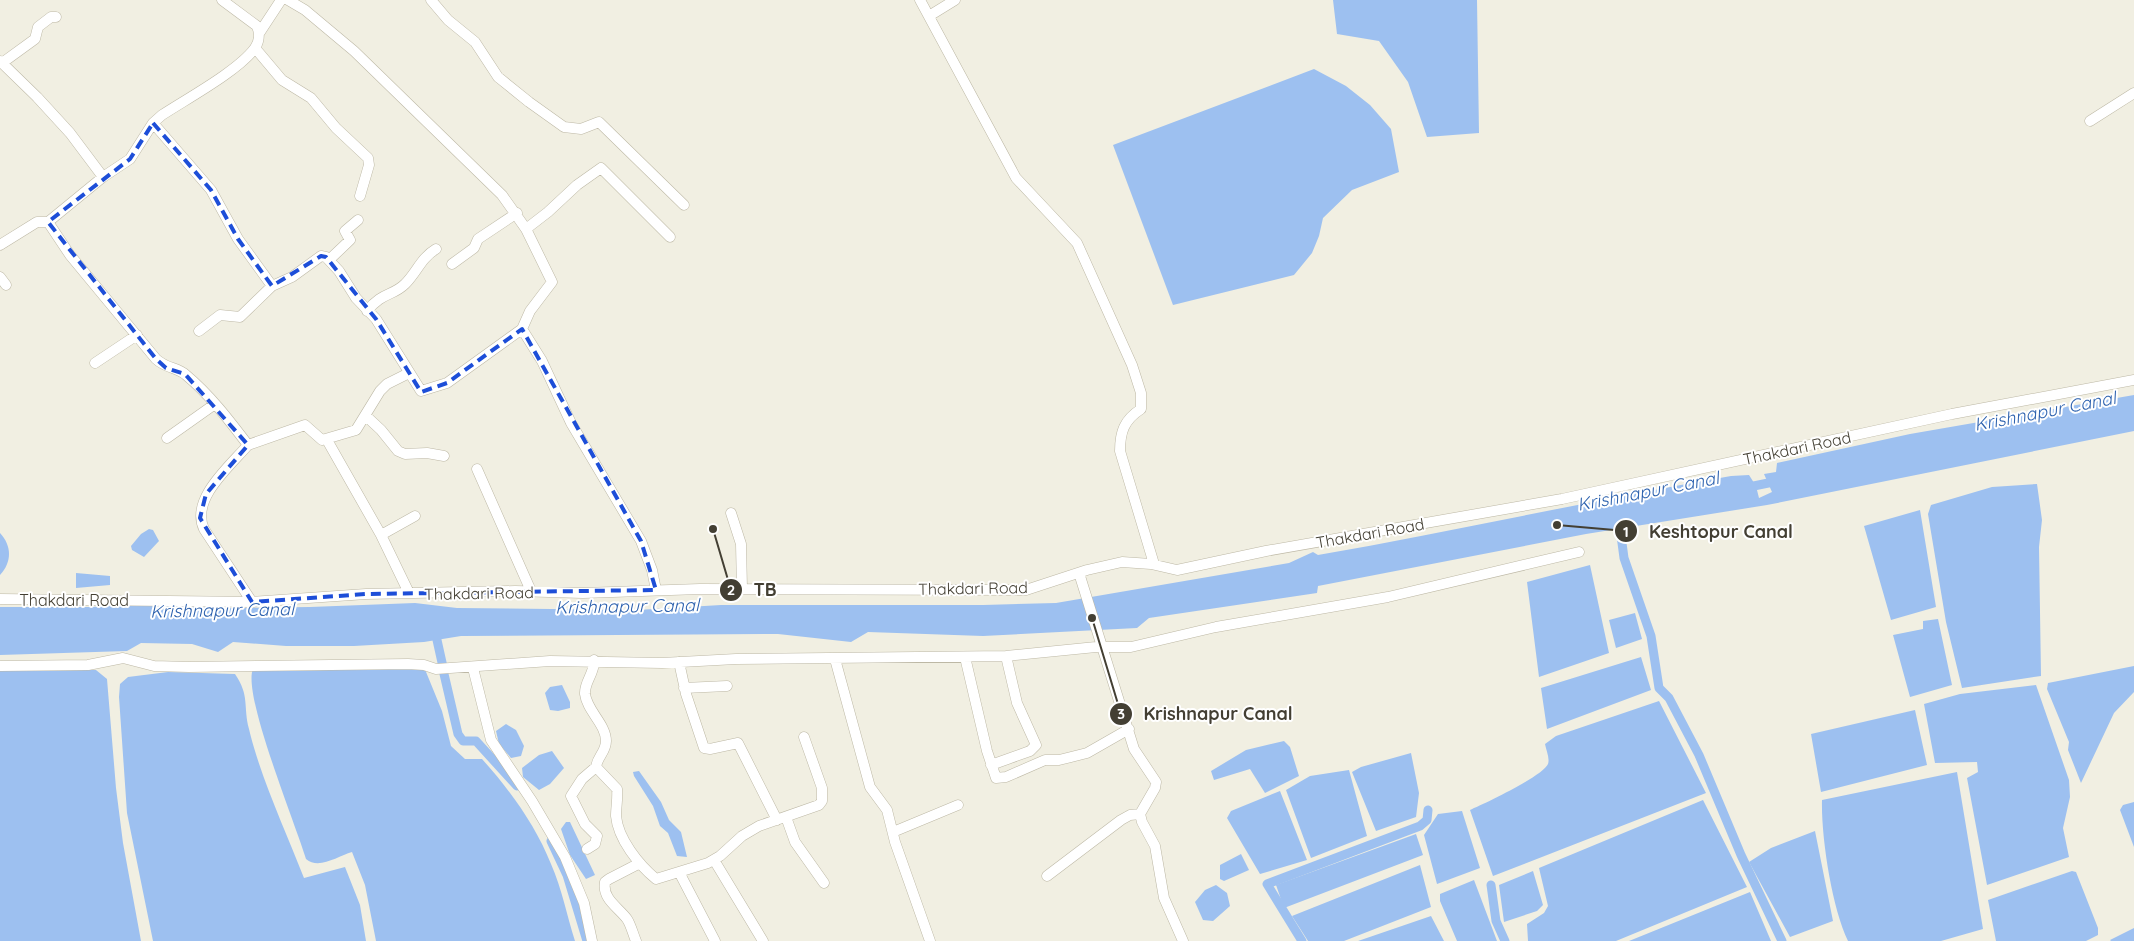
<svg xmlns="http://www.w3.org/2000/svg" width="2134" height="941" font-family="Quicksand,sans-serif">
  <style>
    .water { fill: #9dc0f0 }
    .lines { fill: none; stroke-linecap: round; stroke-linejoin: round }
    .canal { stroke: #9dc0f0; stroke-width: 9 }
    .minor-casing { stroke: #bdb8a5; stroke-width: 11 }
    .minor { stroke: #fff; stroke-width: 10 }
    .marked { fill: none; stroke: #1d4ed8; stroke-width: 4; stroke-dasharray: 10 6; stroke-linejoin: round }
    .labels { text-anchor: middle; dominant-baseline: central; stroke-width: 4; stroke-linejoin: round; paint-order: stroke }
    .street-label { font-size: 16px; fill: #433f33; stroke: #fff }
    .water-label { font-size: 18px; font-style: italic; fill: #2c61ae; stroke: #fff }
    .leader { fill: none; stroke: #433f33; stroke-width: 2 }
    .callout-dot { fill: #433f33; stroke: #fff; stroke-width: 2 }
    .mark-label { font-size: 15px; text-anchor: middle; font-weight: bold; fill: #fff }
    .callout-label { font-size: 18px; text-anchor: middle; font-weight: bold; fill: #433f33; stroke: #fff; stroke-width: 4; stroke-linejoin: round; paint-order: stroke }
  </style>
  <rect width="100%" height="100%" fill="#f1efe2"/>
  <path class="water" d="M1333 0H1477L1479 133 1427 137 1408 82 1379 41 1337 34Z
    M1314 69 1346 86 1370 105 1391 129 1399 172 1352 190 1323 218 1319 236 1312 253 1294 275 1173 305 1113 145Z
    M2134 395V431L1767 505 1586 534 1318 586 1317 593 1149 618 1137 628 983 636 868 632 851 642 778 634 461 636 424 642 354 646H286L233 642 218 652 192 644 141 643 127 651 0 655V607H90L175 603 232 608 310 607 415 603 457 608 637 610 721 605H983L1056 603 1289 563 1313 552 1318 555C1456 531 1593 500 1731 476L1749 475 1756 486 1759 498 1772 492 1764 474 1776 472 1777 463 1910 434Z
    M2037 484 2042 520 2039 547 2041 676 1962 688 1946 622 1928 514 1931 505 1992 487Z
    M1920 510 1936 607 1891 620 1864 526Z
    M149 529 153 530 159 541 144 557 132 550 131 546 141 534Z
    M0 533C12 546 12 562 0 575Z
    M1590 565 1609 653 1539 677 1527 582Z
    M76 573 110 576V585L76 588Z
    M1635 613 1642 639 1616 648 1609 620Z
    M1938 619 1952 685 1910 697 1893 635 1923 629V621Z
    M1641 657 1651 690 1547 729 1541 688Z
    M2134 666V692L2114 713 2081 783 2068 750 2069 742 2047 689 2048 683Z
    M424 667 442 711 451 746 465 759H482C510 790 536 826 551 864 562 889 567 916 575 941H376L365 885 352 852C338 856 319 870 306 859 296 825 242 694 253 669Z
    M0 669 96 670 107 679 116 788 123 843 141 941H0Z
    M168 672 235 674C250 696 243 706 249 729 260 776 286 832 304 878L345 867 360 905 366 941H153L127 813 119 697 120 684 128 677Z
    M562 685 570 702V708L558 711 550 710 545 693 550 687Z
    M2036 685 2069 780 2070 797 2063 828 2069 857 1987 885 1967 778 1978 772 1977 762 1935 763 1924 704 1960 694Z
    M1659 701 1706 793 1493 876 1470 810C1484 804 1543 776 1548 764 1550 758 1546 750 1545 744L1556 736Z
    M1915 710 1927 765 1821 792 1811 734Z
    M506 724 516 730 524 746 521 756 511 758 499 744 496 731Z
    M1284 741 1290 747 1299 776 1265 793 1250 769 1214 780 1211 771 1246 750Z
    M552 751 564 768 550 784 539 790 523 777 522 768 539 755Z
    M1411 753 1419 793 1416 817 1376 831 1352 772 1361 767Z
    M1349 770 1367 836 1311 858 1286 790 1310 776Z
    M639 771 661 802 669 820 681 832 687 857 677 856 668 833 660 826 653 806 634 776 633 772Z
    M1957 772 1983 929 1941 941H1848C1832 908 1821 837 1822 800Z
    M1280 791 1307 860 1260 874 1227 818 1231 811Z
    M1703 800 1747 887 1616 941H1528L1527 924 1544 913 1548 906 1539 868Z
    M2134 802V847L2120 810 2123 805Z
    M1462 811 1480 868 1437 884 1424 835 1438 814Z
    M566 822H570L595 875 586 879 570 855 561 829Z
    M1815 831 1833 921 1790 937 1749 862 1771 848Z
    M1416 834 1423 855 1284 908 1276 885Z
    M1241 854 1249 870 1224 881 1220 879V865Z
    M1420 865 1431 907 1344 941H1308L1292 916Z
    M1533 871 1543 905 1537 911 1504 922 1499 885Z
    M2072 871 2076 872 2098 928V935L2086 941H1996L1988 900Z
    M1474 880 1497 941H1457L1440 901V894Z
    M1216 885 1227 893 1230 906 1213 921 1203 920 1195 902 1205 890Z
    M1750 892 1771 941H1629Z
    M1431 916 1444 941H1358Z
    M2134 928V941H2111L2110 940Z"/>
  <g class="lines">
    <path class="canal" d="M1744 488 1778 481
      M1620 528 1624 558 1651 636 1659 688 1669 698 1699 755 1741 855 1782 941
      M437 640 443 667
      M444 674 458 734 463 741H476L517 786
      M551 841 567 875 587 941
      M1491 885 1496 921 1505 941
      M1302 941 1267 884 1420 826 1427 820 1428 810"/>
    <defs>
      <path id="minor" d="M288 0 305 10 354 51 502 195 526 229 552 282 530 311 522 329
        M431 0 448 20 475 42 498 77 529 102 564 127 581 129 599 122 684 205
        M920 0 1016 178 1077 243 1132 365 1141 393V409C1124 420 1120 432 1120 451L1154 564
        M929 16 955 0
        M260 32 281 0
        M255 48 282 80 311 98 336 128 368 158 369 165 360 196
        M0 61 37 97 70 133 103 177 130 159 153 123 162 115C188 98 238 71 255 48 260 40 260 34 257 26L222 0
        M2 63 35 39 38 27 51 17H56
        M2090 121 2134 93
        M153 123 211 190 238 239 272 286 292 277 321 256 326 257 339 271 356 298 376 319 421 391 447 383 522 329 542 361 571 423 641 541 652 570 656 590
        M103 177 48 222 70 255 156 359C167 369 177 367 186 375 210 395 229 420 248 445L305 425 322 440 356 430 380 391 387 384 409 373
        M526 229 548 212 577 185 601 168 670 237
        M0 245 37 222H48
        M329 260 350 240 345 231 358 220
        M452 264 474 248 478 239 517 213
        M0 277 6 285
        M367 311C382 292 393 296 405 284 417 272 421 258 436 249
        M199 331 220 315 240 317 272 286
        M95 363 137 335
        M366 416 381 430 398 451 405 454 427 453 444 456
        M167 438 215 404
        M327 440 381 535 409 593
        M248 445C230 466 190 499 204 529L252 602
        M477 469 531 591
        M731 513 741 544 742 589
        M381 535 415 516
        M1079 573 1134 749 1156 782 1155 788 1140 814 1142 822 1155 846 1164 898 1183 941
        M0 599 252 602 366 594 515 591 583 593 700 589 1026 590 1087 570 1122 562 1151 564 1177 570 1266 551 1562 499 1952 414 2134 380
        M965 657 987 751 996 778 1006 777 1045 760H1059L1087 753 1129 729
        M835 659 870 787 887 810 895 842 930 941
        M594 660C595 673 584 682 585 694 587 711 606 724 606 741 606 752 597 757 596 767L617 789C618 798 616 807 616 816 618 839 639 865 656 879L708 863 720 856 742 836 759 826 819 805 822 801V788L804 737
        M679 662 686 694 704 748 710 749 738 743 777 820
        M0 666 88 665 123 658 154 666 189 667 408 664 424 665 436 669 550 661 662 663 736 659 1006 656 1096 647H1131L1216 627 1388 597 1579 552
        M473 668 491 740 532 801 565 857 584 903 592 941
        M684 688 727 686
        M991 765 1030 751 1036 745 1017 703 1006 656
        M786 817 795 842 824 883
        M893 832 958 805
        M587 849 595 844 597 836 585 824 571 796 582 779 596 767
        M714 860 763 941
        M679 872 715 941
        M1047 876 1121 820 1130 815 1140 814
        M636 941C633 934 631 925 627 919 618 907 602 899 605 882L609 879 640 863"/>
    </defs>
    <use href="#minor" class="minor-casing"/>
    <use href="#minor" class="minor"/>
  </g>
  <path class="marked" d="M153 123 211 190 238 239 272 286 321 256 326 257 376 319 421 392 447 383 522 329 641 541 656 590 366 594 252 602 200 518 206 494 248 445 185 374 166 368 156 359 48 222 130 159Z"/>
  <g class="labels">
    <g class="street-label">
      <text transform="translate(1797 448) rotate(-12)">Thakdari Road</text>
      <text transform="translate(1370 533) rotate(-10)">Thakdari Road</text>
      <text transform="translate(973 588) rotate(-1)">Thakdari Road</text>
      <text transform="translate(479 593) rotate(-1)">Thakdari Road</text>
      <text x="74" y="600">Thakdari Road</text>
    </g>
    <g class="water-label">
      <text transform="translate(2045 411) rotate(-11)">Krishnapur Canal</text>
      <text transform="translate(1648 491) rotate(-11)">Krishnapur Canal</text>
      <text transform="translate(627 606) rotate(-1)">Krishnapur Canal</text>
      <text transform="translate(222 610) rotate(-1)">Krishnapur Canal</text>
    </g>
  </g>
  <path class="leader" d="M1557 525L1626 531M713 529L731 590M1092 618L1121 714"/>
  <g class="callout-dot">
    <circle cx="1557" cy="525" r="5"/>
    <circle cx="713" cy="529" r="5"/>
    <circle cx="1092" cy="618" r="5"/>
    <circle cx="1626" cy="531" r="12"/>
    <circle cx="731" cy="590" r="12"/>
    <circle cx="1121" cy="714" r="12"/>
  </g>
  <g class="mark-label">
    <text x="1626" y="537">1</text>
    <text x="731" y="595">2</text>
    <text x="1121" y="719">3</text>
  </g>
  <g class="callout-label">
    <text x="1721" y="538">Keshtopur Canal</text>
    <text x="765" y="596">TB</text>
    <text x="1218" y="720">Krishnapur Canal</text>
  </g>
</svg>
